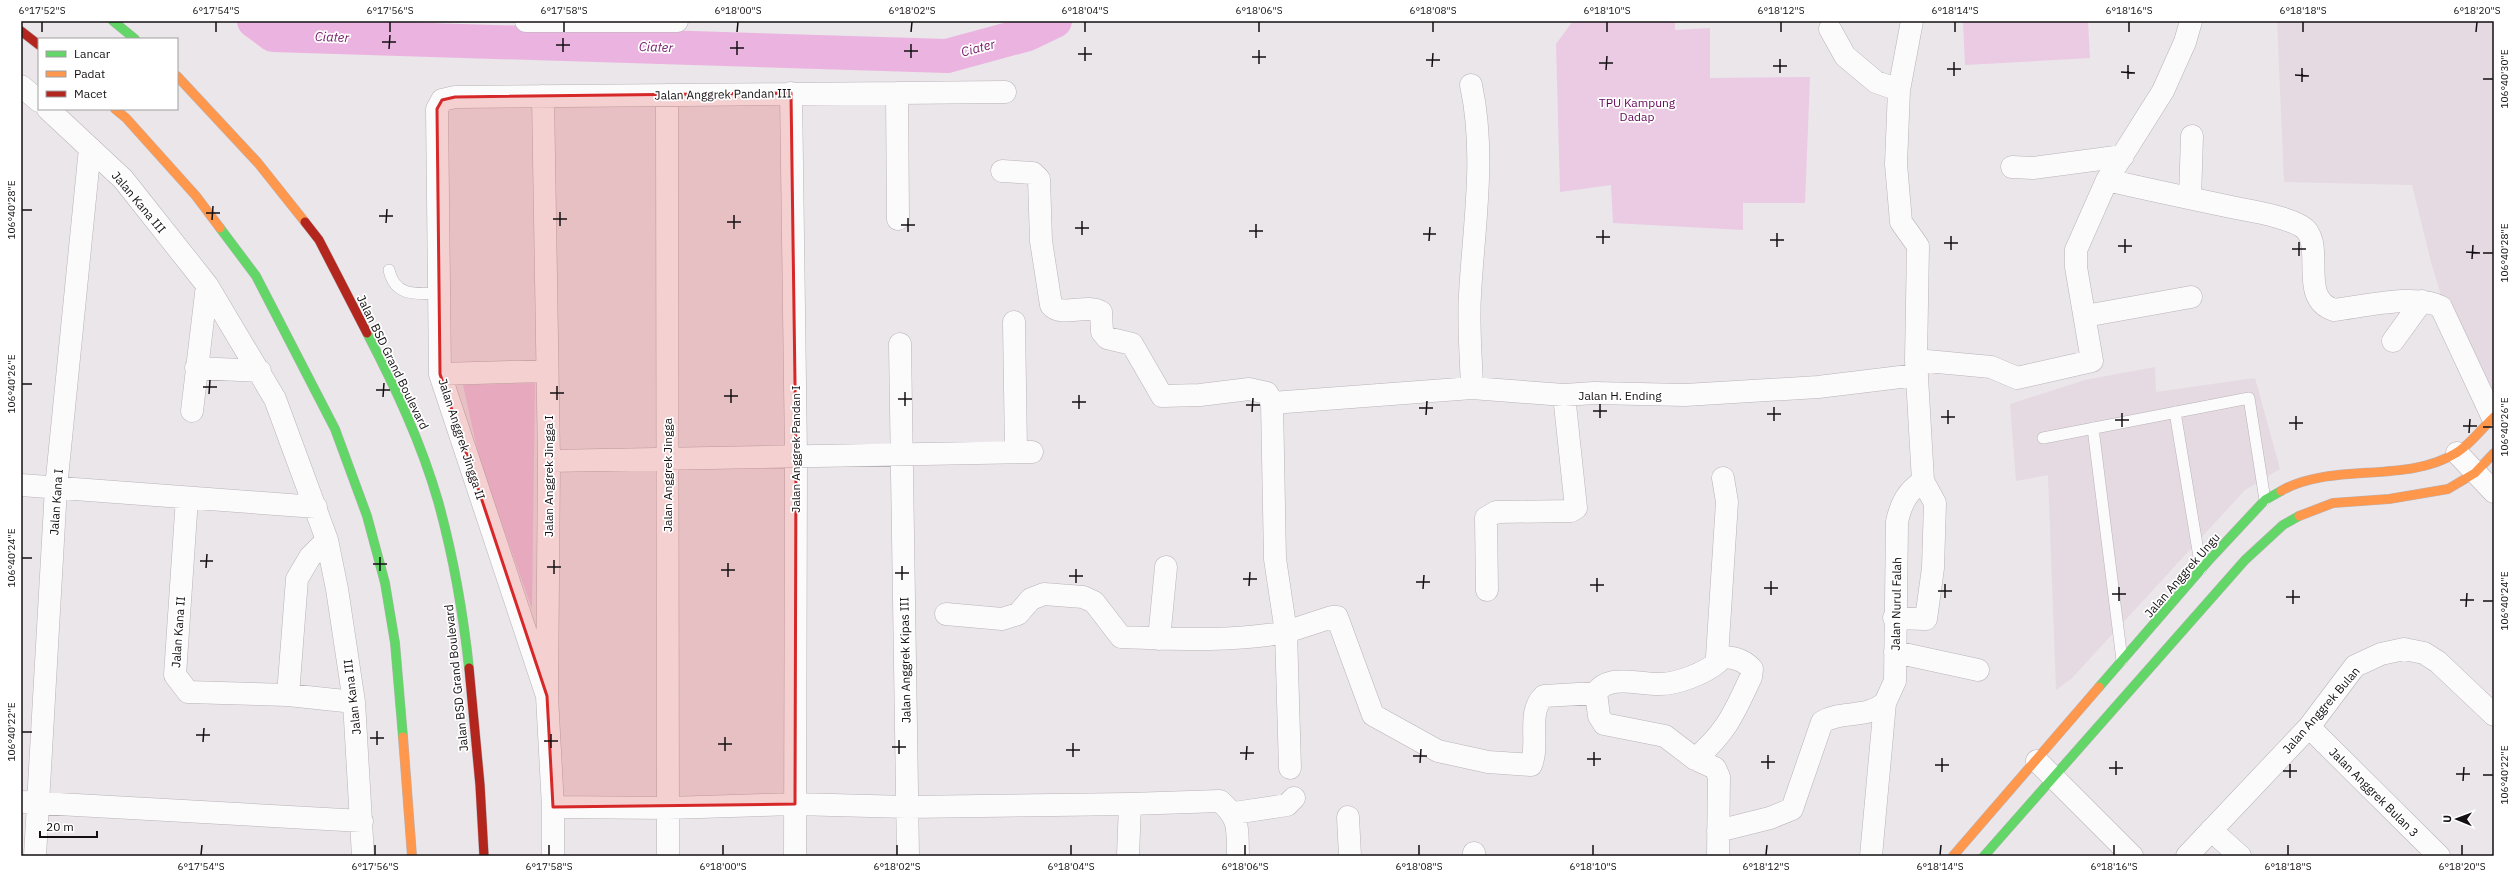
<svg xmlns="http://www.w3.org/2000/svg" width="2515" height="877" font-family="'IBM Plex Sans',sans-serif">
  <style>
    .built { fill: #e5d9e2 }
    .green { fill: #ebcae4 }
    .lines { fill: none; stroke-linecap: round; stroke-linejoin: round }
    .river { stroke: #ebb4e0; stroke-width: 34 }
    .lane-casing { stroke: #b8b3b7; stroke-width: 12 }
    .street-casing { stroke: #b8b3b7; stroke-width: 23 }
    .fast-casing { stroke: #b8b3b7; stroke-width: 10 }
    .slow-casing { stroke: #b8b3b7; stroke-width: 10 }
    .jam-casing { stroke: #b8b3b7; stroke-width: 10 }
    .lane { stroke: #fcfbfc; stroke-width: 11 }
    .street { stroke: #fcfbfc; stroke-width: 22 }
    .fast { stroke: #63d668; stroke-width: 9 }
    .slow { stroke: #ff974d; stroke-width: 9 }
    .jam { stroke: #b3261e; stroke-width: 9 }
    .marked { fill: #d62828; fill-opacity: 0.2; stroke: #d62828; stroke-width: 3; stroke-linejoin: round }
    .ticks { fill: none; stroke: #130f12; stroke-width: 1.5 }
    .labels { text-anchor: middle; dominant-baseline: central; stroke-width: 3.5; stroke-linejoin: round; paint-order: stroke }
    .street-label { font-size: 12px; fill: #130f12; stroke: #fff }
    .park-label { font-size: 12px; fill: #620557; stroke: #fff }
    .water-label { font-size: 13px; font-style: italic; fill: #78226c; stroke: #fff }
    .neatline { fill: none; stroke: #130f12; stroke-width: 1.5 }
    .ticks-label { font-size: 10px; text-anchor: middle; fill: #130f12 }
  </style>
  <rect width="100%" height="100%" fill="#ebe6ea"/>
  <path class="built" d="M2277 21H2494V387L2475 408 2431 262 2412 185 2284 182Z
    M2155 367 2156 392 2255 378 2280 469 2245 490 2072 678 2056 690 2048 475 2016 481 2010 404 2085 380Z"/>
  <path class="green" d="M1573 21H1675V30L1710 28V78L1810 77 1805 203H1743V230L1613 223 1611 185 1560 192 1556 44Z
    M1963 21H2088L2090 58 1965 65Z
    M535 383 532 609 480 462 463 385Z"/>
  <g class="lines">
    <path class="river" d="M254 21 273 35 947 56 1028 34 1055 21"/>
    <defs>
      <path id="lane" d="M389 270C395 297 416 294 439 293
        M2175 412 2201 569
        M2093 428 2122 660
        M2043 438 2249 398 2265 500"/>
      <path id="street" d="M526 21H677
        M1830 29 1845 56 1876 82 1899 90
        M1471 85C1486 154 1474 224 1470 294 1468 325 1471 356 1472 388
        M21 86 39 101
        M791 93 796 456 795 856
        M897 93 898 219
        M667 95 668 856
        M543 96 549 461 547 696 553 807V856
        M48 109 123 179 207 285 275 399 327 540 337 589 354 702 363 856
        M2012 167 2033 168 2123 156
        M1002 171 1033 173 1039 179 1041 241 1051 305C1061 318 1086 303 1101 312L1102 332 1107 338 1132 344 1162 396 1200 395 1249 389 1267 393 1272 403 1275 559 1286 632 1332 617H1337L1373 715 1438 751 1488 762 1531 765C1540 745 1526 712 1544 696L1596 693
        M2107 180 2163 91 2185 42 2191 21
        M2190 198 2192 136
        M2085 316 2191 297
        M1014 322 1016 452
        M2393 341 2422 301
        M900 344 908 856
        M1916 360 1991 367 2017 378 2092 361 2076 267V250L2107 180C2150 190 2193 199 2236 208 2256 212 2283 216 2301 226 2328 241 2296 298 2334 310 2361 307 2418 293 2441 307L2493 418
        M196 368 260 371
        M440 374 547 371
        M1272 403 1472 388 1564 395 1594 393 1685 395 1818 387 1917 375
        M192 411 207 285
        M2457 453 2494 492
        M549 461 1032 452
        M21 485 316 507
        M187 498 175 675 188 692 288 695 354 702
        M1487 590 1486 518 1496 512 1571 511 1576 508 1564 395
        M946 614 1002 619 1018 614 1031 599 1044 594 1083 597 1094 602 1121 637C1176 639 1232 642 1286 632L1290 768
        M1894 618 1926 619 1933 568 1935 503 1923 481
        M1159 639 1166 567
        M1895 652 1978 670
        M288 695 297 579 310 557 327 540
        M547 696 440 374 437 109 442 100 455 97 1005 92
        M2309 727 2439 856
        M1695 759 1665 736 1604 724 1599 716 1596 693C1609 673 1640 685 1660 684 1678 684 1705 673 1718 662L1717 657
        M2037 761 2132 856
        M22 802 362 821
        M553 807 668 808 795 804 907 807 1130 804 1220 801C1241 820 1237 829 1238 856
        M1234 813 1287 805 1294 798
        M1348 817 1350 856
        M2211 830 2240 856
        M1718 831 1770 818 1792 809 1822 722C1842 710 1866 719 1885 703
        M35 856 56 488 90 148
        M1128 856 1130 804
        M1474 856V853
        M1718 856 1719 777 1715 768 1695 759C1727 732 1734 713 1751 677L1752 669C1742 658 1731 657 1717 657L1727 502 1723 478
        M1871 856 1885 703 1895 681 1897 522C1901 503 1907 492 1923 481L1916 360 1918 246 1901 222 1896 164 1899 90 1912 21
        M2187 856 2309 727 2355 666 2381 654 2404 649 2424 653 2438 662 2494 715"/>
      <path id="fast" d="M113 21 135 39
        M220 228 256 276 335 429 367 516 385 583 395 643 403 737
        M367 333C395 387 421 442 438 501 453 555 463 612 469 668
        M2099 687 2209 560 2265 500 2281 491
        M1984 856 2245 560 2283 525 2299 516"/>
      <path id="slow" d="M177 76 258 163 305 222
        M115 109 126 118 196 196 220 228
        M2281 491C2330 462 2406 484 2456 453 2470 445 2482 428 2494 417
        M2299 516 2333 503 2389 499 2448 489 2475 473 2494 453
        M403 737 412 856
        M1953 856 2099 687"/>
      <path id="jam" d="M21 31 39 45
        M305 222 319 240 367 333
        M469 668 480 785 484 856"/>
    </defs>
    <use href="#lane" class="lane-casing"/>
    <use href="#street" class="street-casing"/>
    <use href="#fast" class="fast-casing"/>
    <use href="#slow" class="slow-casing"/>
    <use href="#jam" class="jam-casing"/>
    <use href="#lane" class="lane"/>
    <use href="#street" class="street"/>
    <use href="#fast" class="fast"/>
    <use href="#slow" class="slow"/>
    <use href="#jam" class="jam"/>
  </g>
  <path class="marked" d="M791 93 796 456 795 804 553 807 547 696 440 374 437 109 442 100 455 97Z"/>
  <path class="ticks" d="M42 32V22M216 32V22M390 32V22M564 32V22M737 32 738 22M911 32 912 22M1085 32V22M1259 32V22M1433 32V22M1607 32V22M1781 32V22M1955 32V22M2129 32V22M2303 32V22M2476 32 2477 22M382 42H396M556 45H570M730 48H744M389 49 390 35M904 51H918M563 52V38M1078 54H1092M737 55V41M1252 57H1266M911 58V44M1426 60H1440M1085 61V47M1599 63H1613M1259 64V50M1773 66H1787M1432 67 1433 53M1947 69H1961M1606 70 1607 56M2121 72 2135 73M1780 73V59M2295 75 2309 76M1954 76V62M2128 79V65M2483 79H2493M2302 82V68M22 210H32M206 213H220M379 216H393M553 219H567M212 220 213 206M727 222H741M386 223 387 209M901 225H915M560 226V212M1075 228H1089M734 229V215M1249 231H1263M908 232V218M1423 234H1436M1082 235V221M1596 237H1610M1256 238V224M1770 240H1784M1429 241 1430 227M1944 243H1958M1603 244V230M2118 246H2132M1777 247V233M2292 249H2306M1951 250V236M2466 252 2480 253M2125 253V239M2483 253H2493M2299 256V242M2472 259 2473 245M22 384H32M203 387H217M376 390H390M550 393H564M209 394 210 380M724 396H738M383 397 384 383M898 399H912M557 400V386M1072 402H1086M731 403V389M1246 405H1260M905 406V392M1419 408H1433M1079 409V395M1593 411H1607M1252 412 1253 398M1767 414H1781M1426 415 1427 401M1941 417H1955M1600 418V404M2115 420H2129M1774 421V407M2289 423H2303M1948 424V410M2463 426H2477M2122 427V413M2483 427H2493M2296 430V416M2469 433 2470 419M22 558H32M200 561H213M373 564H387M547 567H561M206 568 207 554M721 570H735M380 571V557M895 573H909M554 574V560M1069 576H1083M728 577V563M1243 579H1257M902 580V566M1416 582H1430M1076 583V569M1590 585H1604M1249 586 1250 572M1764 588H1778M1423 589 1424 575M1938 591H1952M1597 592V578M2112 594H2126M1771 595V581M2286 597H2300M1945 598V584M2460 600H2474M2119 601V587M2483 601H2493M2293 604V590M2466 607 2467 593M22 732H32M196 735H210M370 738H384M544 741H558M203 742 204 728M718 744H732M377 745V731M892 747H906M551 748V734M1066 750H1080M725 751V737M1240 753H1254M899 754V740M1413 756H1427M1073 757V743M1587 759H1601M1246 760 1247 746M1761 762H1775M1420 763 1421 749M1935 765H1949M1594 766V752M2109 768H2123M1768 769V755M2283 771H2297M1942 772V758M2456 774H2470M2116 775V761M2483 775H2493M2290 778V764M2463 781 2464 767M201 855 202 845M375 855V845M549 855V845M723 855V845M897 855V845M1071 855V845M1245 855V845M1419 855V845M1593 855V845M1766 855 1767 845M1940 855 1941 845M2114 855V845M2288 855V845M2462 855V845"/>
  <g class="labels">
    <g class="street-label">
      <text transform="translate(723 94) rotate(-1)">Jalan Anggrek Pandan III</text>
      <text transform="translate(139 202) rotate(50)">Jalan Kana III</text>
      <text transform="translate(393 362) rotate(64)">Jalan BSD Grand Boulevard</text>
      <text x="1620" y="395">Jalan H. Ending</text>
      <text transform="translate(462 439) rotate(72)">Jalan Anggrek Jingga II</text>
      <text transform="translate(795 449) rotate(-90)">Jalan Anggrek Pandan I</text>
      <text transform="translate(667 475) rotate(-90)">Jalan Anggrek Jingga</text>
      <text transform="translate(548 476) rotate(-90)">Jalan Anggrek Jingga I</text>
      <text transform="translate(56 502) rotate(-86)">Jalan Kana I</text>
      <text transform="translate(2182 575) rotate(-49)">Jalan Anggrek Ungu</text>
      <text transform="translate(1896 604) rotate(-89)">Jalan Nurul Falah</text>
      <text transform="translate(178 632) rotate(-86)">Jalan Kana II</text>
      <text transform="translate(905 660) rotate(-91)">Jalan Anggrek Kipas III</text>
      <text transform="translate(456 678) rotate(-96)">Jalan BSD Grand Boulevard</text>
      <text transform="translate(352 697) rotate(-97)">Jalan Kana III</text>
      <text transform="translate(2321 710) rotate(-49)">Jalan Anggrek Bulan</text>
      <text transform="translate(2374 792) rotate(45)">Jalan Anggrek Bulan 3</text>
    </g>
    <g class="park-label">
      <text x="1637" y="102">TPU Kampung<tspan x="1637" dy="14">Dadap</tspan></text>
    </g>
    <g class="water-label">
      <text transform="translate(332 37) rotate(2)">Ciater</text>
      <text transform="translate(656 47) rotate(2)">Ciater</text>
      <text transform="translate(978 48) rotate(-15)">Ciater</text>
    </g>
  </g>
  <rect width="2515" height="877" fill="none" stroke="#ffffff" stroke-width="44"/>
  <rect x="38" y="38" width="140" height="72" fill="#ffffff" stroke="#a19fa0"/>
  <rect x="46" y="51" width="20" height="6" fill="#63d668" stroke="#a19fa0"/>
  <text x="74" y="58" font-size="12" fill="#130f12">Lancar</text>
  <rect x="46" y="71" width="20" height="6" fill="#ff974d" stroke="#a19fa0"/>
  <text x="74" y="78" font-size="12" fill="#130f12">Padat</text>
  <rect x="46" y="91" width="20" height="6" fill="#b3261e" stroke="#a19fa0"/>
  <text x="74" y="98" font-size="12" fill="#130f12">Macet</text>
  <g transform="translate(2457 819) rotate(271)" stroke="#ffffff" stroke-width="3" paint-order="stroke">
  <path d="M0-3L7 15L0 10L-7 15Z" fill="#130f12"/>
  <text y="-6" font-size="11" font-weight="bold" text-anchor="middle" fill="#130f12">U</text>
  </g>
  <path d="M40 831v6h57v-6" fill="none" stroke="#130f12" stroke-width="2"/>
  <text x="46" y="831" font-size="12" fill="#130f12" stroke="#ffffff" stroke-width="3" paint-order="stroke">20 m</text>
  <rect x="22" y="22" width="2471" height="833" class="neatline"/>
  <g class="ticks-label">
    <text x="42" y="14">6°17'52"S</text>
    <text x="216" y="14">6°17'54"S</text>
    <text x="390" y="14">6°17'56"S</text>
    <text x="564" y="14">6°17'58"S</text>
    <text x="738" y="14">6°18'00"S</text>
    <text x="912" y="14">6°18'02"S</text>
    <text x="1085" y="14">6°18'04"S</text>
    <text x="1259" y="14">6°18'06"S</text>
    <text x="1433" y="14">6°18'08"S</text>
    <text x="1607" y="14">6°18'10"S</text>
    <text x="1781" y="14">6°18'12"S</text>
    <text x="1955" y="14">6°18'14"S</text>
    <text x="2129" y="14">6°18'16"S</text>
    <text x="2303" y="14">6°18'18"S</text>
    <text x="2477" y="14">6°18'20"S</text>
    <text transform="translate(2504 79) rotate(-90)" y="4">106°40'30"E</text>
    <text transform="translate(11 210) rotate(-90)" y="4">106°40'28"E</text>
    <text transform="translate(2504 253) rotate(-90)" y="4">106°40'28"E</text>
    <text transform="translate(11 384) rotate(-90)" y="4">106°40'26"E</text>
    <text transform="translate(2504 427) rotate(-90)" y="4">106°40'26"E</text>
    <text transform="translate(11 558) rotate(-90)" y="4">106°40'24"E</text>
    <text transform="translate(2504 601) rotate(-90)" y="4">106°40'24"E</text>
    <text transform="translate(11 732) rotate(-90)" y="4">106°40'22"E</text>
    <text transform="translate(2504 775) rotate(-90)" y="4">106°40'22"E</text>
    <text x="201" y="870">6°17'54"S</text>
    <text x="375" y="870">6°17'56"S</text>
    <text x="549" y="870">6°17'58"S</text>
    <text x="723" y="870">6°18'00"S</text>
    <text x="897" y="870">6°18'02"S</text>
    <text x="1071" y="870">6°18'04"S</text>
    <text x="1245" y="870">6°18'06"S</text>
    <text x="1419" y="870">6°18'08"S</text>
    <text x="1593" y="870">6°18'10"S</text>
    <text x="1766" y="870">6°18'12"S</text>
    <text x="1940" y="870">6°18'14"S</text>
    <text x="2114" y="870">6°18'16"S</text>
    <text x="2288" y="870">6°18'18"S</text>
    <text x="2462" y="870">6°18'20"S</text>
  </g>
</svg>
